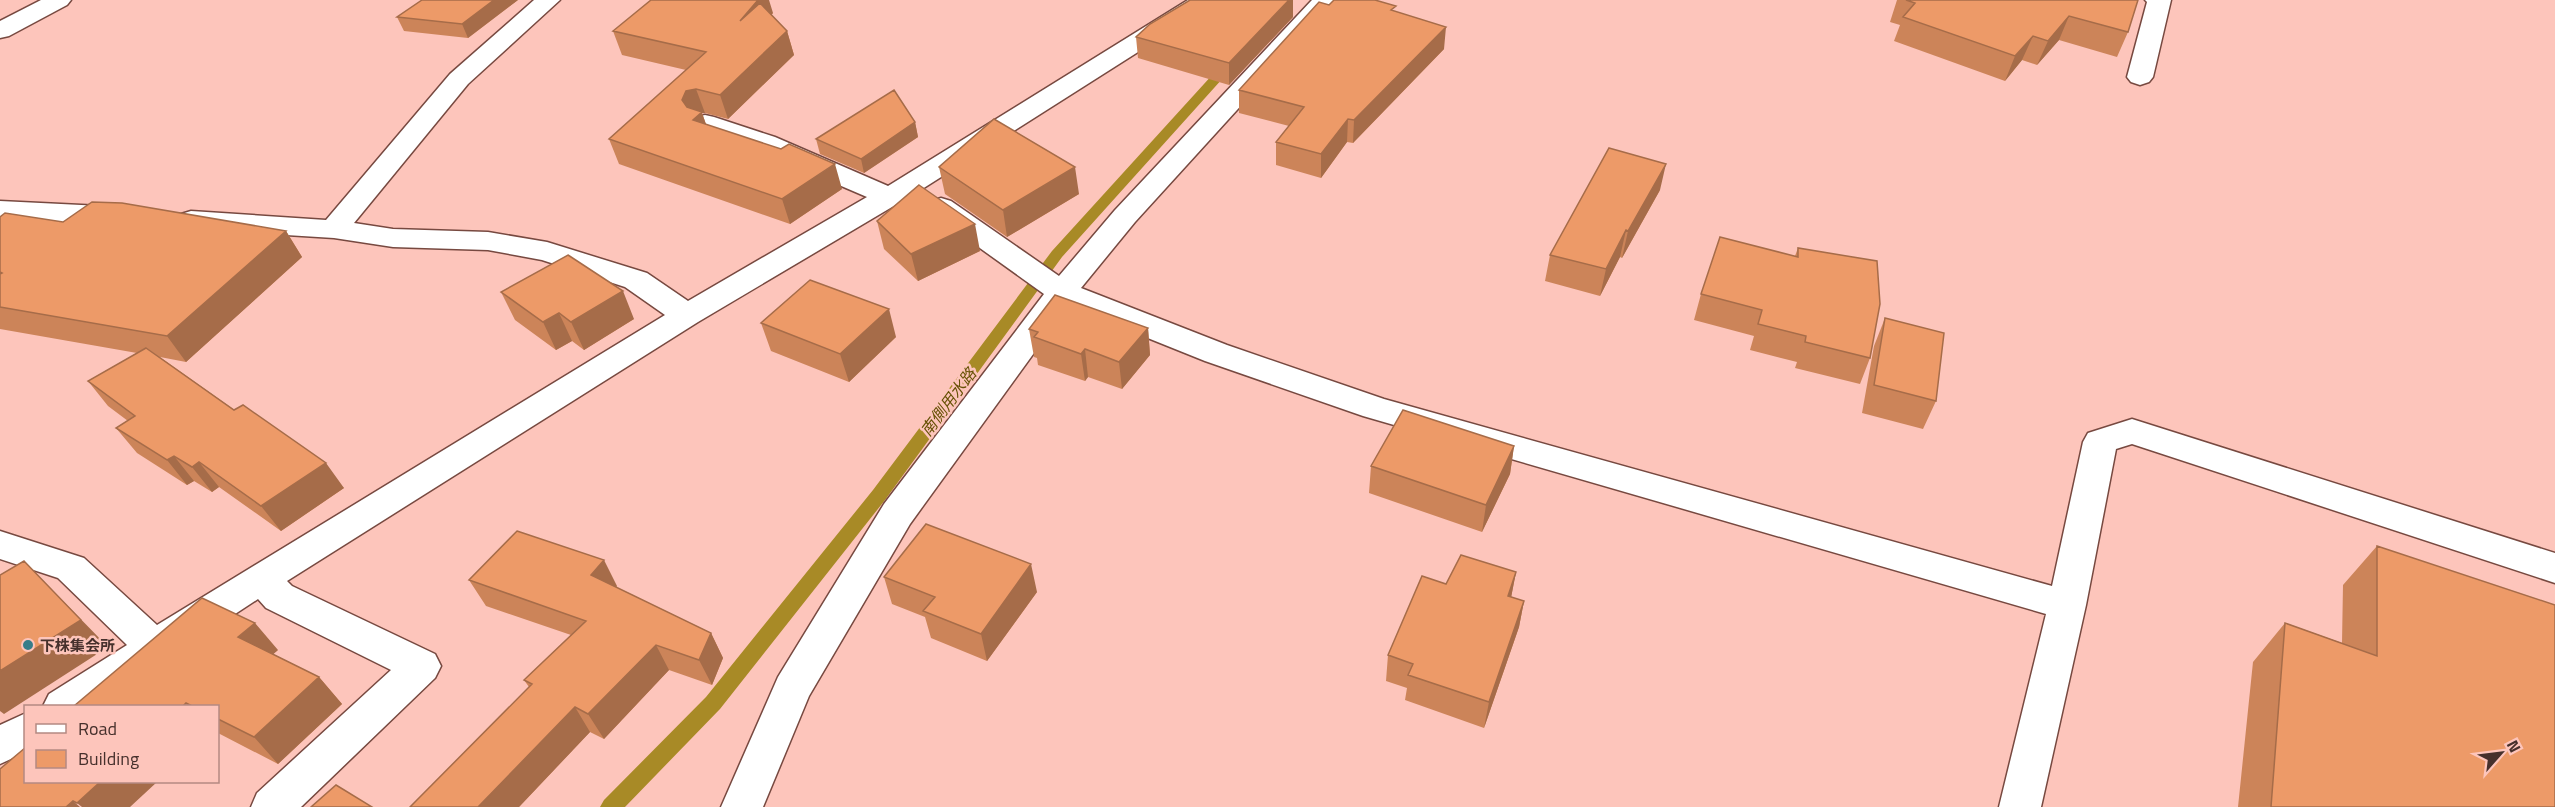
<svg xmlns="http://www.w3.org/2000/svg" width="2555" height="807" font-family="'Titillium Web','Noto Sans JP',sans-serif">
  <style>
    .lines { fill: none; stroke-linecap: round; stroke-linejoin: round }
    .stream { fill: #a88a26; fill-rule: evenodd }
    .minor-casing { stroke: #774940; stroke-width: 3 }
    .major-casing { stroke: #774940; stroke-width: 3 }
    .minor { fill: #fff; fill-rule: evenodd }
    .major { fill: #fff; fill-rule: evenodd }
    .wall { fill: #cc8459 }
    .shaded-wall { fill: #a66c49 }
    .building { fill: #ed9a68; stroke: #a66c49; stroke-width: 1.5 }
    .poi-dot { fill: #377d89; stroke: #fdc5bb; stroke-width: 2 }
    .labels { text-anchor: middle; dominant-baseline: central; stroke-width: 5; stroke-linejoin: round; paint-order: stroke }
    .poi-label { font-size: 15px; font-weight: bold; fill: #46302c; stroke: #fdc5bb; text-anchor: start }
    .water-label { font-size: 16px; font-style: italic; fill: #675206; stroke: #fdc5bb }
  </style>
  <rect width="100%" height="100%" fill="#fdc5bb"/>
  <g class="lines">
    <path class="stream" d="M1228 61 1234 65 1232 68 1062 257 885 500 720 709 625 807H600L604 800 706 697 873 490 1052 251 1224 62Z"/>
    <defs>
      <path id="minor" d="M534 0H560L468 84 354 223 393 229 488 232 547 242 647 273 688 301 867 197 755 149 696 129 692 123 696 117 705 115 714 117 775 137 888 186 1188 0H1216L1212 5 919 191 698 322 287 581 292 586 435 654 441 666 435 678 301 807H251L257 793 391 670 266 608 258 599 95 706H43L49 694 127 645 58 578 0 559V531L84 558 157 625 665 315 625 287 542 260 488 250 393 247 334 238 191 229 181 226 177 220 181 214 191 211 326 220 450 74Z
        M1312 0H1337L1135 222 1081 288 1227 345 1384 399 2052 586 2083 442 2088 433 2132 419 2555 553V583L2132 444 2116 449 2086 605 2041 807H1999L2046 614 1363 416 1205 361 1068 306 910 524 809 696 763 807H721L778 677 884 504 1044 294 931 213 927 207 931 201 941 198 951 201 1059 276 1115 210Z
        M2145 0H2171L2153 77 2149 82 2140 85 2131 82 2127 77 2147 2Z
        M0 201 122 207 132 210 136 216 132 222 122 225 0 219Z
        M26 713V752L0 764V725Z"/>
      <path id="major" d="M41 0H71L67 5 9 36 0 38V21Z"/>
    </defs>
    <use href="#minor" class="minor-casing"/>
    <use href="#major" class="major-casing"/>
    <use href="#minor" class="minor"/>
    <use href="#major" class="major"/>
  </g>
  <path class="wall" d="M518 0 468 38 404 31 397 17Z
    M1897 0H2138L2128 32 2117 57 2059 40 2037 65 2022 60 2005 81 1894 41 1900 25 1890 22Z
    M1329 5 1395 12 1444 49 1353 143 1347 142 1321 178 1276 165V142L1289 126 1239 113V90Z
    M773 13 771 15 787 31 794 55 728 119 705 113H702L706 124 842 189 790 224 619 164 609 139 686 70 622 55 613 31Z
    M1293 17 1229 85 1138 58 1136 37Z
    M915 122 918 137 864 173 820 154 816 139Z
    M939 167 1079 194 1007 237 945 194Z
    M1660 190 1622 258 1620 257 1600 296 1545 281 1550 255Z
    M0 217 63 222 286 231 302 257 186 362 160 357 344 488 281 531 219 487 212 492 194 481 187 485 137 453 116 428 128 421 108 406 88 381 137 353 0 329Z
    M877 221 980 251 918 281 884 249Z
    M1798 248 1870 358 1860 384 1795 368 1797 362 1750 350 1754 336 1694 320 1701 294 1795 256Z
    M501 292 634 319 584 350 572 341 556 350 515 320Z
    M1885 318 1936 401 1923 429 1862 413 1874 346Z
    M761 323 896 337 849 382 771 351Z
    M1148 328 1150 355 1122 389 1088 377 1085 381 1038 365 1037 358 1034 357 1029 329Z
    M1514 446 1510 474 1482 532 1369 493 1371 466Z
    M2377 546 2555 807H2238L2253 662 2285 623 2342 643 2343 585Z
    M1516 572 1511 597 1524 601 1519 627 1484 728 1405 700 1407 688 1386 681 1388 655 1446 584Z
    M884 577 1037 592 987 661 931 638 925 617 892 604Z
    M469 580 617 586 616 587 711 633 723 658 712 685 669 670 604 739 590 732 519 807H410L529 687 524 680 571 635 486 606Z
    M278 650 273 654 319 677 342 704 278 764 218 733V706H74Z"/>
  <path class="shaded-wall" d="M494 0H518L468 38 462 24Z
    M751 0H769L773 13 747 45 740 21Z
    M1289 0H1293V17L1229 85V63Z
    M2069 16 2059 40 2037 65 2048 41Z
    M1446 27 1444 49 1353 143 1354 120Z
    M787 31 794 55 728 119 720 95Z
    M2033 36 2022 60 2005 81 2015 56Z
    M696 89 705 113H702L710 136 693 120 694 116 682 100 686 91Z
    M1348 119 1347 142 1321 178V154Z
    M915 122 918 137 864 173 861 159Z
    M835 164 842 189 790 224 782 199Z
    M1666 164 1660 190 1622 258 1628 231Z
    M1075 167 1079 194 1007 237 1003 210Z
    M975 224 980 251 918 281 911 254Z
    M1626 230 1620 257 1600 296 1606 269Z
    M286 231 302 257 186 362 167 336Z
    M623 291 634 319 584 350 571 322Z
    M889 309 896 337 849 382 840 354Z
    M559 313 572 341 556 350 543 322Z
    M1148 328 1150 355 1122 389 1119 362Z
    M1085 349 1088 377 1085 381 1081 354Z
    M1514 446 1510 474 1482 532 1486 505Z
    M174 456 194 481 187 485 167 460Z
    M199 462 219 487 212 492 192 467Z
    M326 463 344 488 281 531 261 506Z
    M604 560 617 586 605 600 591 575Z
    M24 561 108 647 4 714 0 711V671Z
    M1031 564 1037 592 987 661 981 634Z
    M1516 572 1511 598 1508 596Z
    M1524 601 1519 627 1484 728 1489 702Z
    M255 623 278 650 262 664 238 637Z
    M711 633 723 658 712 685 699 660Z
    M656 645 669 670 604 739 588 714Z
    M319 677 342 704 278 764 254 737Z
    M575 707 590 732 519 807H478Z
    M100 782H157L130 807H82L77 803Z
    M73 801 80 807H66Z"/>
  <path class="building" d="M422 0H494L462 24 397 17Z
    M651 0H758L740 21 760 3 787 31 720 95 696 89 686 91 682 100 687 107 702 112 693 120 781 149 789 144 835 164 782 199 609 139 706 52 613 31Z
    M1190 0H1289L1229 63 1136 37 1150 24Z
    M1334 0H1375L1396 6 1391 10 1446 27 1354 120 1348 119 1321 154 1276 142 1304 107 1239 90 1319 2 1329 5Z
    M1906 0H2138L2128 32 2069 16 2048 41 2033 36 2015 56 1903 17 1915 3Z
    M894 90 915 122 861 159 816 139Z
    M994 119 1075 167 1003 210 939 167Z
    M1609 148 1666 164 1628 231 1626 230 1606 269 1550 255Z
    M919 185 975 224 911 254 877 221Z
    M92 202 122 203 286 231 167 336 0 307V274L2 273 0 272V217L5 213 63 222Z
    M1720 237 1798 257V248L1877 261 1880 304 1870 358 1805 342 1806 336 1758 324 1762 310 1701 294Z
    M568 255 623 291 571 322 559 313 543 322 501 292Z
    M810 280 889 309 840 354 761 323Z
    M1055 295 1148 328 1119 362 1085 349 1081 354 1034 337 1038 332 1029 329Z
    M1885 318 1944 333 1936 401 1874 385Z
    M146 348 234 410 243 405 326 463 261 506 199 462 192 467 174 456 167 460 116 428 135 416 88 381Z
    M1403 410 1514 446 1486 505 1371 466Z
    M926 524 1031 564 981 634 923 611 935 597 884 577Z
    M517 531 604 560 591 575 711 633 699 660 656 645 588 714 575 707 478 807H410L532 684 524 680 586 621 469 580Z
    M2377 546 2555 605V807H2271L2285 623 2377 656Z
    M1461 555 1516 572 1508 596 1524 601 1489 702 1408 675 1413 664 1388 655 1422 576 1446 584Z
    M24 561 81 620 0 671V575Z
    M202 598 255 623 238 637 319 677 254 737 218 719V706H192L186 703 183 706H74Z
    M26 747V782H100L77 803 73 801 66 807H0V769Z
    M336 785 372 807H311Z"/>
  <circle class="poi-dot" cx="28" cy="645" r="6"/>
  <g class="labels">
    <g class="poi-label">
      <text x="40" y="645">下株集会所</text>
    </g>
    <g class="water-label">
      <text transform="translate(948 402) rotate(-53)">南側用水路</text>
    </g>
  </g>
  <rect x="24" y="705" width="195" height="78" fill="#fdc5bb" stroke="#b48982" stroke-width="1.5"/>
  <rect x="36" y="724" width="30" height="9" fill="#ffffff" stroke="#b48982" stroke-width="1.5"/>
  <text x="78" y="735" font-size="18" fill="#46302c">Road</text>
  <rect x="36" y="750" width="30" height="18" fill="#ed9a68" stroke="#b48982" stroke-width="1.5"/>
  <text x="78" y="765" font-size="18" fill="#46302c">Building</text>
  <g transform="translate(2501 753) rotate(62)" stroke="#fdc5bb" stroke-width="4.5" paint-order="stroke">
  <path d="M0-4.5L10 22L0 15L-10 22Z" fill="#46302c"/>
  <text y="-9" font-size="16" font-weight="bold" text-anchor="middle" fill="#46302c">N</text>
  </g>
</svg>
